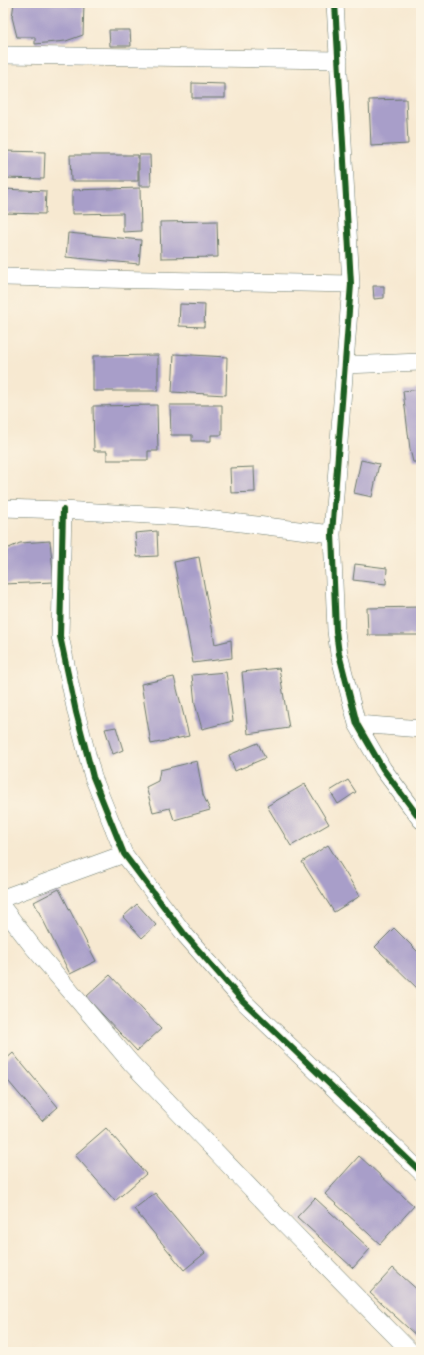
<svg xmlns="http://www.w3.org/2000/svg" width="424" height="1355" font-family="'Comic Neue',sans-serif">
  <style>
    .building { fill: #a89ec9 }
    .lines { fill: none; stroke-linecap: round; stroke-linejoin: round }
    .street-casing { stroke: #6b796b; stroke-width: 18 }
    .street { stroke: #fff; stroke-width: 17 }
    .cycleway-casing { stroke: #fcf5e5; stroke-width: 8 }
    .cycleway { stroke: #1b5e20; stroke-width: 6 }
  </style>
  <rect width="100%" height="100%" fill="#fcf5e5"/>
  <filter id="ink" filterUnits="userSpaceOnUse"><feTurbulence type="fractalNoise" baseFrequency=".025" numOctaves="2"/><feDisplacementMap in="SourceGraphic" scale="8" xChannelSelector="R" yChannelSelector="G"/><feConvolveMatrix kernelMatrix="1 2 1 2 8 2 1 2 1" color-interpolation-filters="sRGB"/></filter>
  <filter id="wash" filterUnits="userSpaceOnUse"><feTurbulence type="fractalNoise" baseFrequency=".012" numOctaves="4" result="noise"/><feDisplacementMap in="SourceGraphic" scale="16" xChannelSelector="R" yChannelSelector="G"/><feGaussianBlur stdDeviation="0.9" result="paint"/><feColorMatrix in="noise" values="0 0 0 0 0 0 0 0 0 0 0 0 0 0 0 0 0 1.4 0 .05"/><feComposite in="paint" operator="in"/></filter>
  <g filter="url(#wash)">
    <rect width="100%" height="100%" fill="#f7e9d1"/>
    <g id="blocks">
      <path class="building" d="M14 3H84L83 35 66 41 35 44V37H17L12 17Z
        M109 30H130L131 46H110Z
        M192 83 225 84V98H192Z
        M406 99 408 144 371 146 369 100Z
        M3 151 45 152 44 179 3 178Z
        M70 155H138V181H71Z
        M139 155H150L151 186H139Z
        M140 188 141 231 123 232V213L72 214V190Z
        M3 189 46 191 45 214 3 213Z
        M217 221 218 257 161 258 160 222Z
        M68 233 141 240 139 264 66 257Z
        M373 286H384V298L374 299Z
        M180 304 205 305 204 327 179 326Z
        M174 354 227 357 226 395 172 392Z
        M158 355V391H93V356Z
        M421 389V462H413L410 449 403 391Z
        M157 405 158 451H148V460H107V451H94L93 406Z
        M170 405H222V435H211V441H192V435H171Z
        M361 460 379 464 372 497 354 493Z
        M254 467 255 492 231 493 230 468Z
        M157 531 158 556 137 557 135 533Z
        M50 541 54 582 3 584V549L9 548 20 543Z
        M199 557 215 644 231 640 232 658 193 663 174 562Z
        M355 564 387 568 386 584 353 580Z
        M421 607V635H368L367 608Z
        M279 668 289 728 248 734 242 672Z
        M226 672 233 721 202 729 195 704 192 675Z
        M174 677 189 736 151 744 141 684Z
        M116 727 123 750 113 754 105 729Z
        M258 743 265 758 235 771 229 755Z
        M197 761 203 795 210 810 174 820 170 808 153 812 146 787 158 781 160 770Z
        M348 780 356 792 338 804 330 791Z
        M305 784 329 824 291 846 267 806Z
        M328 845 360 896 334 912 302 862Z
        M59 889 96 961 70 974 34 902Z
        M137 904 156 925 142 938 123 917Z
        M394 928 421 955V992L375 947Z
        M110 975 161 1029 137 1051 86 997Z
        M13 1053 58 1107 42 1121 3 1075V1062Z
        M106 1128 146 1174 115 1201 75 1155Z
        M359 1156 414 1206 380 1244 325 1194Z
        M155 1193 205 1253 184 1270 134 1209Z
        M315 1198 370 1249 353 1268 297 1217Z
        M393 1268 421 1293V1340L370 1293Z"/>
    </g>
  </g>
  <g filter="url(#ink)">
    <use href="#blocks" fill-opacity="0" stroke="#6b796b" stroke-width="1"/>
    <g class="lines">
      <defs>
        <path id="street" d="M335 3 351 284 332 534 336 631 339 654 357 724 383 769 421 820
          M3 55 339 60
          M3 277 351 284
          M345 365 421 362
          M3 508 63 510 199 518 332 534
          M63 510 60 636 76 712 93 777 124 854 186 936 242 1000 421 1172
          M357 724 421 729
          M3 898 124 854
          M3 908 33 947 131 1063 287 1226 411 1352"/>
      </defs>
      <use href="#street" class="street-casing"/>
      <use href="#street" class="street"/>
      <defs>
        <path id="cycleway" d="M335 3 351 284 332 534 336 631 339 654 357 724 383 769 421 820
          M63 510 60 636 76 712 93 777 124 854 186 936 242 1000 421 1172"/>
      </defs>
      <use href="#cycleway" class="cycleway-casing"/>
      <use href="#cycleway" class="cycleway"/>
    </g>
  </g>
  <rect width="424" height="1355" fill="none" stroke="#fcf5e5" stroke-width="16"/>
</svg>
